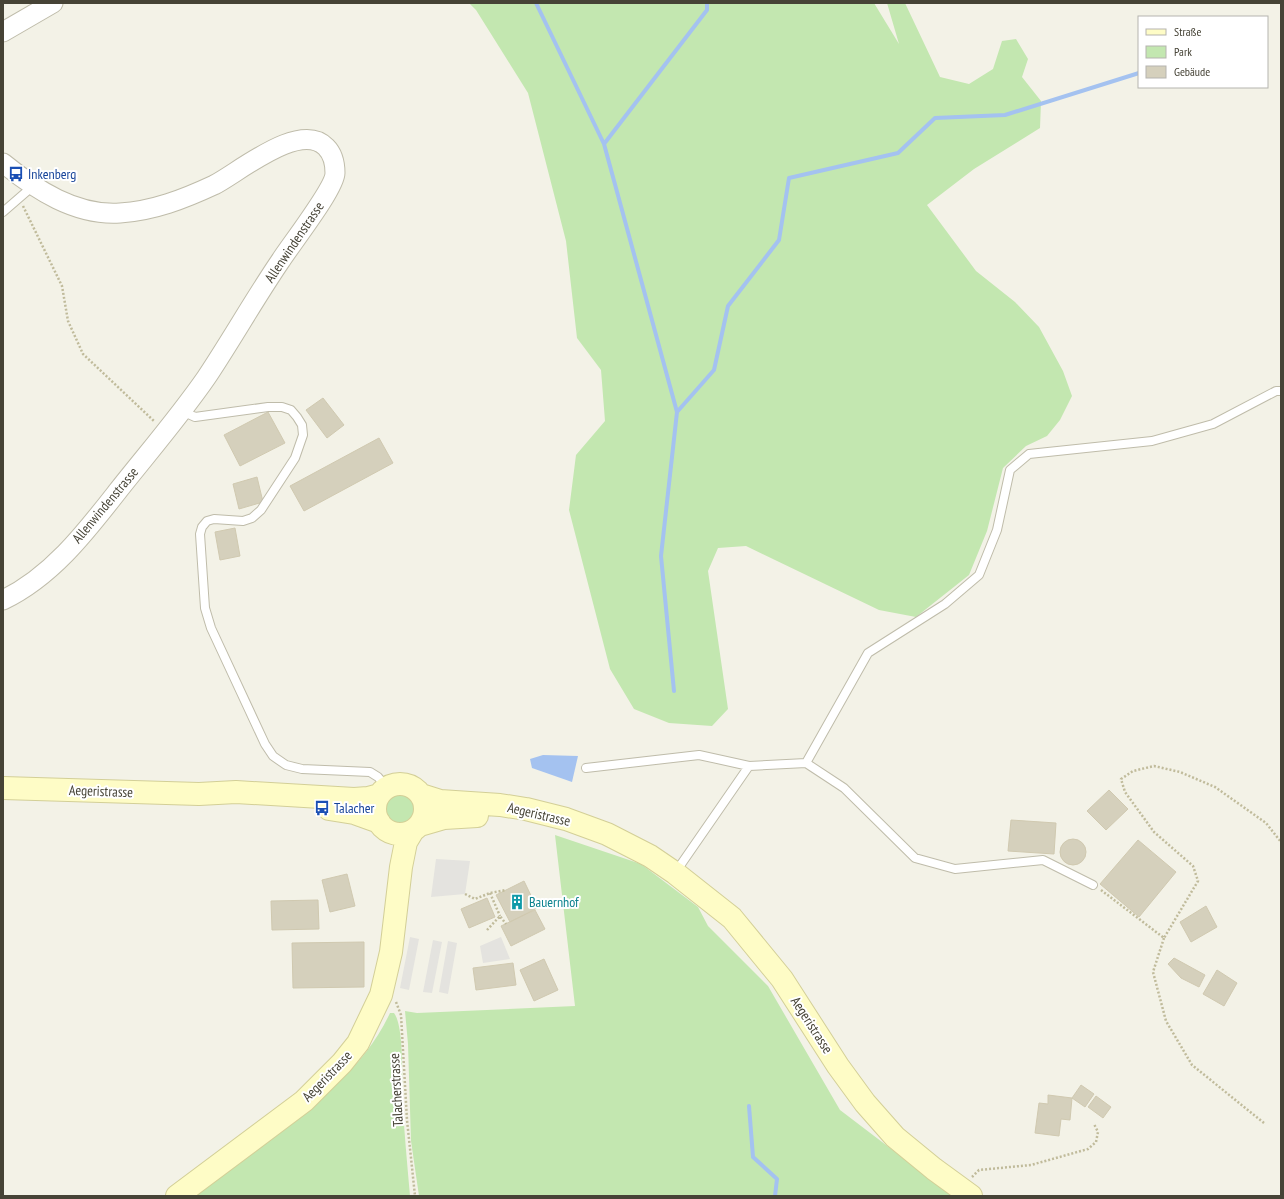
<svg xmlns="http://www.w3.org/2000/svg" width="1284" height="1199" font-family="'PT Sans Narrow',sans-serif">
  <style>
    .green { fill: #c3e7b0 }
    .parking { fill: #e4e3df }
    .water { fill: #a4c2f0 }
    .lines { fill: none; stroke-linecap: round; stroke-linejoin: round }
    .stream { stroke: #a4c2f0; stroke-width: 4 }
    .building { fill: #d5d0bc; stroke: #d0c9b0 }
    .service-casing { stroke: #bfbcaa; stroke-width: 10 }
    .tertiary-casing { stroke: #bfbcaa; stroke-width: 21 }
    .secondary-casing { stroke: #d3cf97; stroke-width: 24 }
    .path { stroke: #c0bb9b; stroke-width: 2.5; stroke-dasharray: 2 2; stroke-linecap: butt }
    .service { stroke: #fff; stroke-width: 8 }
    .tertiary { stroke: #fff; stroke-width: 19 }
    .secondary { stroke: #fefcc6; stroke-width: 22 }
    .labels { text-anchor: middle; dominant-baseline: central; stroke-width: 4; stroke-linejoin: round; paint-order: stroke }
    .transit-label { font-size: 14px; fill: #164399; stroke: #fff; text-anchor: start }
    .street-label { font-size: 14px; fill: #464336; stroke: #fff }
    .culture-label { font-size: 14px; fill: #0d838f; stroke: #fff; text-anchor: start }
  </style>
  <rect width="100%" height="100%" fill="#f3f2e7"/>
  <path class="green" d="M469 3H874L899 44 887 3H905L940 77 969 84 993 69 1002 41 1016 39 1028 59 1022 77 1041 101 1040 128 974 169 927 205 976 271 1015 302 1039 327 1063 371 1072 396 1060 420 1047 436 1026 446 1003 468 987 531 969 575 916 617 879 610 746 546 718 548 708 571 728 709 712 726 669 723 634 709 610 669 569 510 576 455 605 421 601 370 577 338 566 241 528 93 476 10Z
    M386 809a14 14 0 1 1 28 0a14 14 0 1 1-28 0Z
    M555 835 641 864 698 907 708 926 768 986 840 1110 953 1196H419L411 1141 408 1044 405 1011 417 1013 575 1006Z
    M390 1013H394C404 1026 402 1077 402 1095 404 1129 407 1162 410 1196H191C219 1175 247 1153 276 1132 323 1096 364 1068 390 1013Z"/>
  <path class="parking" d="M436 859 470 861 465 894 431 897Z
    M410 937 419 939 409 990 400 988Z
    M501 937 510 959 483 963 480 946Z
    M433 940 442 942 432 993 423 992Z
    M448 941 457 943 448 994 439 992Z"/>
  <path class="water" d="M543 755 578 756 572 782 532 768 530 759Z"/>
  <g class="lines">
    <path class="stream" d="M536 3 604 144
      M677 412 714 370 728 306 779 240 789 178 898 153 935 118 1005 115 1139 73
      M674 691 661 556 677 412 604 144 707 10V3
      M749 1106 753 1157 777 1179 775 1196"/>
  </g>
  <path class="building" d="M323 398 344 425 327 438 306 410Z
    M268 412 285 443 240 466 224 435Z
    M379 438 393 463 304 511 290 486Z
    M257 477 263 502 239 509 233 484Z
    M235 528 240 556 220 560 215 532Z
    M1109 790 1128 809 1106 830 1087 811Z
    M1011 820 1056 823 1054 854 1008 851Z
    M1060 852a13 13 0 1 1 26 0a13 13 0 1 1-26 0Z
    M1138 840 1176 872 1139 917 1100 884Z
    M347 874 355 906 330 912 322 880Z
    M524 881 537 908 510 922 496 895Z
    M487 898 495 917 469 928 461 909Z
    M318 900 319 929 272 930 271 901Z
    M1206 906 1217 927 1191 942 1180 922Z
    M535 910 545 929 511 946 501 926Z
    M364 942V987L293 988 292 943Z
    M1174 958 1205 975 1199 987 1181 978 1168 964Z
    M544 959 558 990 534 1001 520 970Z
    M513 963 516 985 476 990 473 968Z
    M1217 970 1237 983 1224 1006 1203 994Z
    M1081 1085 1094 1094 1085 1107 1072 1098Z
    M1048 1095 1072 1098 1070 1120 1061 1119 1059 1136 1035 1133 1039 1103 1048 1104Z
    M1096 1096 1111 1107 1103 1118 1088 1107Z"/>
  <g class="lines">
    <defs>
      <path id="service" d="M3 212 33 186
        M182 411 195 417 268 407H282L291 410 297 417 302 425 303 435 295 458 261 510 252 518 243 521 214 519 207 521 202 527 200 534 205 608 211 628 265 744 273 756 286 765 302 769 370 772 378 777 387 788
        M806 763 844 788 915 858 955 869 1043 860 1093 885
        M586 768 699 755 749 766
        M675 873 749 766 806 763 868 653 945 604 979 575 997 530 1010 470 1029 454 1152 441 1213 424 1276 391H1281"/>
      <path id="tertiary" d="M3 32 53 3
        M3 163C36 190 76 216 120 213 153 211 184 199 214 185 238 173 300 120 326 147 333 154 335 163 335 173 335 188 292 243 281 260 255 298 232 339 206 378 179 417 147 454 117 492 85 533 51 577 3 600"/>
      <path id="secondary" d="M375 809a25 25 0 1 1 50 0a25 25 0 1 1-50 0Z
        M3 788 199 794 236 792 354 799 368 798 379 795
        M421 795 440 801 500 805 526 809 566 819 607 834 650 856 675 873 732 918 782 979 838 1066 865 1103 895 1137 934 1169 971 1196
        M329 809 354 813 379 822
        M420 825 444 818 477 816
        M177 1196 304 1101 342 1063 358 1043 381 995 391 952 401 867 406 842 412 832"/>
    </defs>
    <use href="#service" class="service-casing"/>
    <use href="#tertiary" class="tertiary-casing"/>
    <use href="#secondary" class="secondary-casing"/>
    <path class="path" d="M23 206 62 286 68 321 83 354 155 422
      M392 777H403L414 780
      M1101 890 1164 938 1198 881 1193 866 1154 832 1125 792 1121 779 1133 771 1154 766 1180 772 1215 787 1266 823 1281 842
      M490 893 500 916
      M465 894 475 899 490 893 506 890
      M487 930 500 916 506 924
      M1164 938 1153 972 1166 1021 1192 1065 1264 1123
      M396 1002 401 1015 407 1120 415 1196
      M972 1177 979 1170 1031 1165 1088 1149 1096 1142 1098 1132 1094 1124"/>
    <use href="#service" class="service"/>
    <use href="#tertiary" class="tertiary"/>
    <use href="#secondary" class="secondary"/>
  </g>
  <defs>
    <symbol id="bus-bare" viewBox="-9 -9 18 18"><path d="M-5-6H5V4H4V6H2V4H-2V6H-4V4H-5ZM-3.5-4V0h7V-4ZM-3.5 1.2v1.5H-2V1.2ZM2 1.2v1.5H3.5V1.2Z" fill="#1a4fb4" stroke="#fff" stroke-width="2.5" paint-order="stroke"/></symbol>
    <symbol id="building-bare" viewBox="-9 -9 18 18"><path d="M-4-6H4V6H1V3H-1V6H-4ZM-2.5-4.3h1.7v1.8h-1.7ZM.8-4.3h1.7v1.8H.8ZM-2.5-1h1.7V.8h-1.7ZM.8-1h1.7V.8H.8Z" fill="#0f9aa8" stroke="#fff" stroke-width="2.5" paint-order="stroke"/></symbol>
  </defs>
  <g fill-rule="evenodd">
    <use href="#bus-bare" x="5" y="163" width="22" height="22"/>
    <use href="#bus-bare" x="311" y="797" width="22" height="22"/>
    <use href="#building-bare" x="506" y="891" width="22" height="22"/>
  </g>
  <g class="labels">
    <g class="transit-label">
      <text x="28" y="174">Inkenberg</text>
      <text x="334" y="808">Talacher</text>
    </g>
    <g class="street-label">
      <text transform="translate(294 242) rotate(-56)">Allenwindenstrasse</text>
      <text transform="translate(105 505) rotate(-50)">Allenwindenstrasse</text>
      <text transform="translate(101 791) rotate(2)">Aegeristrasse</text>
      <text transform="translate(539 814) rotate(13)">Aegeristrasse</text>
      <text transform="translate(812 1025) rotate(57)">Aegeristrasse</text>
      <text transform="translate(327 1076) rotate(-46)">Aegeristrasse</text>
      <text transform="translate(396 1090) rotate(-93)">Talacherstrasse</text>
    </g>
    <g class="culture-label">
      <text x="529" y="902">Bauernhof</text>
    </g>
  </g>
  <rect width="1284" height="1199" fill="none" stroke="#464336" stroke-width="8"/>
  <rect x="1138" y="16" width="130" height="72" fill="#ffffff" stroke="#b5b4af"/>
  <rect x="1146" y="29" width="20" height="6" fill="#fefcc6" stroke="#b5b4af"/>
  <text x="1174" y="36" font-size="12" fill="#464336">Straße</text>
  <rect x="1146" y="46" width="20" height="12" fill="#c3e7b0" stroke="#b5b4af"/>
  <text x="1174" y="56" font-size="12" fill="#464336">Park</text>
  <rect x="1146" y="66" width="20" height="12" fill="#d5d0bc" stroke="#b5b4af"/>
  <text x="1174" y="76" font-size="12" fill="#464336">Gebäude</text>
</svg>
